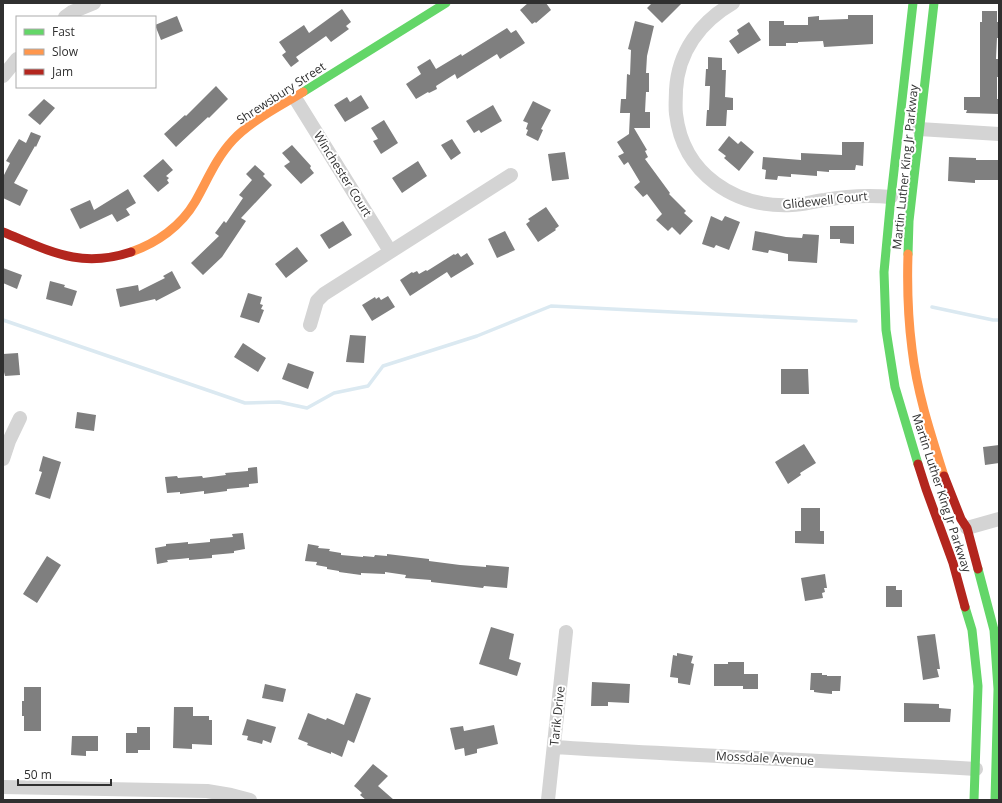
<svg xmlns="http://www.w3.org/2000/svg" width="1002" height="803" font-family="'Open Sans',sans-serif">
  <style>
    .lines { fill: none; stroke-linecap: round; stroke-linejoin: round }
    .stream { stroke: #dbe9f1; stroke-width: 3.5 }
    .building { fill: #7f7f7f }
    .street { stroke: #d4d4d4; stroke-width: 14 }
    .fast { stroke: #63d668; stroke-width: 9 }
    .slow { stroke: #ff974d; stroke-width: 9 }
    .jam { stroke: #b3261e; stroke-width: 9 }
    .labels { text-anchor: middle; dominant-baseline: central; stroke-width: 4; stroke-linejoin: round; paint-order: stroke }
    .street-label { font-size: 12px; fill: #303030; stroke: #fff }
  </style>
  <rect width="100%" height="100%" fill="#fff"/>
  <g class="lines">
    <path class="stream" d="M932 307 993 320H999
      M3 320 245 403 279 402 307 408 334 393 368 386 383 366 477 336 551 306 856 321"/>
  </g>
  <path class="building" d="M528 3H546L551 10 536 23 535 22 532 24 520 10Z
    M652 3H682L662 23 647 8Z
    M342 9 351 22 346 26 349 29 331 42 326 36 296 57 299 61 291 67 282 55 286 52 279 42 304 25 309 33Z
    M982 11H997V22H999V38H997L996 59H999V77H997V99H999V114L966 113 967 110H964V97H980V22H982Z
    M848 15H873V44L824 47 823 41 798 42V43H786V46H769V21H784V25H808V17L819 16V20L848 19Z
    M177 16 183 31 161 40 155 25Z
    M635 21 654 26 647 56 646 73H649V92H646L645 112H650V128H634L647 150 645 151 648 157 645 159 670 193 669 194 686 211 684 213 693 221 680 235 672 227 668 231 656 220 662 214 647 194 643 197 634 187 640 182 628 162 624 165 618 156 624 153 617 142 629 134 630 113H620L621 99H626L627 74 630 75 631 50 628 49Z
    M749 22 761 40 738 54 729 41 739 34 737 30Z
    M507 28 511 33 516 30 525 43 500 59 497 54 457 79 455 74 436 86 437 89 429 93 428 92 416 99 406 84 421 74 417 67 430 59 436 69 461 54 462 56Z
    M708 57 722 58V70H726L725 97 733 98V110H727L726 126H706L707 110H709L710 86H705L706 69H708Z
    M216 86 228 99 209 118 208 117 176 147 164 134 185 115 186 116Z
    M361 95 369 108 345 122 334 105 347 97 350 102Z
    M44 99 55 108 40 125 28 115Z
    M533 101 551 110 541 129 543 130 538 141 526 135 528 130 526 129 528 123 523 121Z
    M493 105 502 121 481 133 479 130 474 133 466 121Z
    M384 120 398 143 381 154 373 141 378 139 371 128Z
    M31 132 41 136 36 147 35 146 14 183 28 190 20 206 3 198V177L10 163 6 161 19 139 26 143Z
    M729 136 738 144 741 141 754 152 739 171 724 158 726 156 718 150Z
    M452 139 461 153 451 160 441 145Z
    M842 142H864L863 166 856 165 855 170H829V172L817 171V176L791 174V177L778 176 777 180 765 179 766 170 762 169 763 157 801 160V153L842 155Z
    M292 145 311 166 310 168 314 173 301 184 284 166 290 162 282 153Z
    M565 152 569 179 552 181 548 154Z
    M949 157 976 158V160H999V180H975V183L948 181Z
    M163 159 173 170 166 176 169 178 167 180 169 183 158 192 143 176Z
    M418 161 427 176 402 193 392 178Z
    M255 165 265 174 263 176 272 185 241 218 246 221 222 257 203 275 191 263 219 236 215 233 224 221 226 223 243 198 239 195 252 180 246 174Z
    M128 189 136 203 126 209 130 215 117 222 112 214 80 229 70 209 90 200 94 210Z
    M546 207 559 226 555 229 556 230 538 242 526 224 530 221 528 219Z
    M711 216 722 221 725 216 740 222 729 250 716 245 714 248 702 244Z
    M343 221 352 235 329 249 320 235Z
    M830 226H854V244L840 243V239H830Z
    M505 231 515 250 497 258 488 239Z
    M755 231 786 237 802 238 803 234 819 235 817 263 788 261V254L769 250 768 253 752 250Z
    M297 247 308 261 286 278 275 264Z
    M458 253 461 257 467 253 474 264 451 278 447 272 410 296 400 280 412 272 413 273 417 271 419 274 426 270 427 271 454 254 455 255Z
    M3 268 22 275 17 289 3 283Z
    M172 271 181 288 156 301 155 299 120 307 116 289 138 285 139 291 165 278 163 276Z
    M50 281 65 285 64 287 77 291 72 306 46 299Z
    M248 293 262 297 260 304 263 305 261 309 264 310 259 323 240 317Z
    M388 296 395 307 372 321 362 305 375 297 376 299 379 297 381 300Z
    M350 335 366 336 364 363 346 362Z
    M243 343 266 358 258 372 234 357Z
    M18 353 20 375 5 376 4 372H3V354Z
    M288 363 314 372 308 389 282 379Z
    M781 369H808L809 394H781Z
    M77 412 96 415 94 431 75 428Z
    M804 444 816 463 800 473 801 475 788 484 775 462Z
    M999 445V463L985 465 983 447Z
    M43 456 61 462 50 499 35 494 42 472 39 471Z
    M257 467 258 483 249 484V487L227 489V491L204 494V491L180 494V492L167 493 165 477 177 476 178 478 202 476 203 478 226 475 225 473 248 471V468Z
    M801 508H820V531H824V544L795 543V531H801Z
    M243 533 245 549 234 551V553L212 555V558L189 560V558L179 559 167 560 168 562 157 564 155 548 166 546V544L178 543 188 542V544L210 542V539L233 537 232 534Z
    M308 544 319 546 318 548 330 549 329 551 341 553V555L363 557V556L374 557 375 555 387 556V554L429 559V561L460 565 486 567V565L509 567 507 588 484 586 483 588 431 582V580L405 578 406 575 385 572V574L361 573V575L339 572V571L327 569V567L316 565 317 562 305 561Z
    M47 556 61 565 37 603 23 594Z
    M825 574 827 588H824L825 592 822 593 823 598 805 601 801 578Z
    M886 586H896V590H902V607H886Z
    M491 627 514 634 509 659 521 663 517 676 479 664Z
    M935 634 940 669H937L939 677 923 680 917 636Z
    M677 653 693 656 691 663 694 664 690 685 678 683V678L670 677 673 655 677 656Z
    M728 662H744V674H758V689H743V686H714V664H728Z
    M811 673H822V675H827V676H841L840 691H832V694L821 693 814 692V690H810Z
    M592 682 630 684 629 703 608 702V706H591Z
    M265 684 286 689 283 702 262 698Z
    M24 687H41V731H24V716H22V701H24Z
    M356 693 371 698 354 743 348 740 342 757 331 752V754L307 745 308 743 298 739 308 713 326 720 327 718 344 725Z
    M904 703 939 704V708L951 709 950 722H904Z
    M174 707H193V716H209V720H212V745L192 744V749L173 748Z
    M247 719 276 727 271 743 263 740 262 744 247 740 248 736 242 735Z
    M494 725 498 744 477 749V753L465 756 464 748 455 750 450 728 463 726 464 731Z
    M137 727H150V750H138V753H126V733H137Z
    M72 736H98V751H86V756L71 755Z
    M373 764 388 776 378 786 394 800H366L360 795 362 793 354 786Z"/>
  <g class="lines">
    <path class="street" d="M733 3C700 22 678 52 676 90 676 98 675 106 676 114 683 174 735 208 792 205 803 205 814 201 825 200 847 196 868 195 891 197
      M65 17 72 12 94 3
      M3 76 17 59
      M295 98 390 251
      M919 129 999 134
      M310 325 317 301 324 294 511 175
      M3 459 9 441 20 418
      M967 528 999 519
      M554 747C695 756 835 761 976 769
      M3 787 207 791 231 795 250 800
      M548 800 566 632"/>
    <path class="fast" d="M913 3 891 197 884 272 886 330 895 387 918 464
      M303 92 446 3
      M908 254 909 221 934 3
      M978 569 994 630 998 689 995 800
      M965 607 972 630 978 686 974 800"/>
    <path class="slow" d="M131 252C157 243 181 226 195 202 207 181 216 158 233 140 252 120 279 107 303 92
      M908 254C907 286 908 318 912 349 917 393 931 435 944 476"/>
    <path class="jam" d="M3 232C50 251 80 269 131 252
      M918 464 926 489 953 563 965 607
      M944 476 961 519 967 528 978 569"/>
  </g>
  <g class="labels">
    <g class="street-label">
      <text transform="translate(281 93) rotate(-33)">Shrewsbury Street</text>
      <text transform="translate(905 167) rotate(-84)">Martin Luther King Jr Parkway</text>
      <text transform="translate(343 174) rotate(58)">Winchester Court</text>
      <text transform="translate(825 200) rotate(-6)">Glidewell Court</text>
      <text transform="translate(942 493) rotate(72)">Martin Luther King Jr Parkway</text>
      <text transform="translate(557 716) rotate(-84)">Tarik Drive</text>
      <text transform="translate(765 758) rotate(3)">Mossdale Avenue</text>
    </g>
  </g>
  <rect width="1002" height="803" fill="none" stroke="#303030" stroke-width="8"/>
  <rect x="16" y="16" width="140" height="72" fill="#ffffff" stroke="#acacac"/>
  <rect x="24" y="29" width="20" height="6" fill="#63d668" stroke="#acacac"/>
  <text x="52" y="36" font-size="12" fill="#303030">Fast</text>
  <rect x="24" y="49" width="20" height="6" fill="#ff974d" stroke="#acacac"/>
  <text x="52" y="56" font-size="12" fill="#303030">Slow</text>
  <rect x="24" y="69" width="20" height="6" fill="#b3261e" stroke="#acacac"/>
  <text x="52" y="76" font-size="12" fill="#303030">Jam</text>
  <path d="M18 779v6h93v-6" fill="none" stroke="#303030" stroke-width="2"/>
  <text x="24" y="779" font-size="12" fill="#303030" stroke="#ffffff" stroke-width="3" paint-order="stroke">50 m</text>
</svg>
